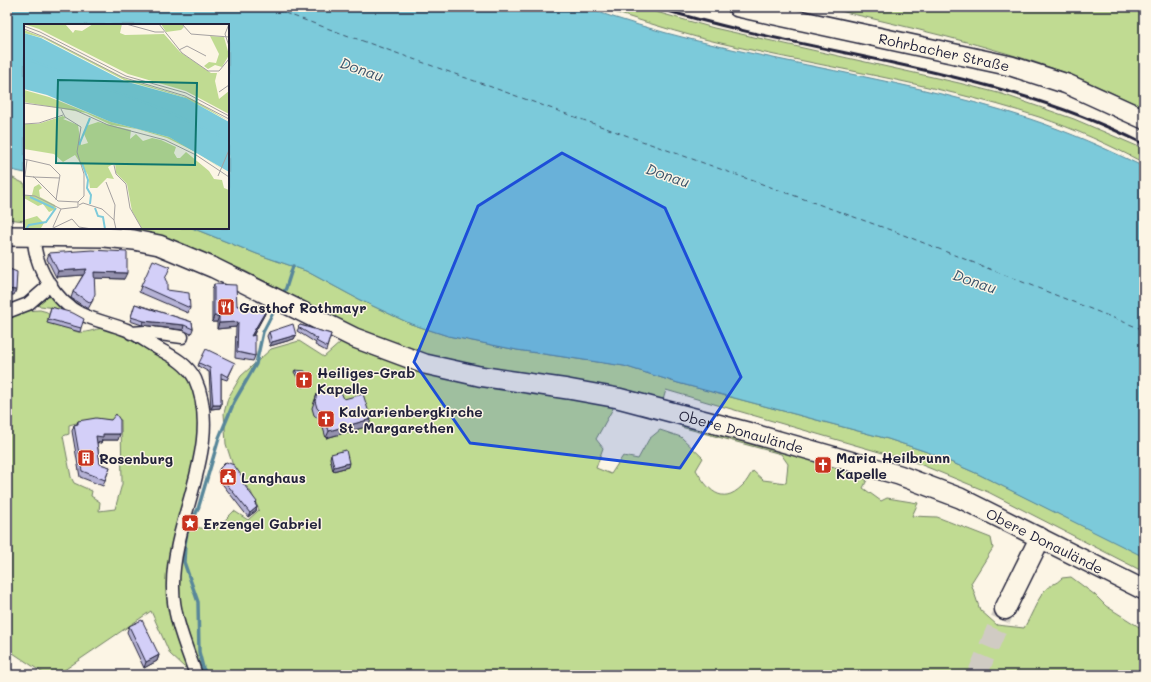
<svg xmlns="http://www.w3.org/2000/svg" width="1151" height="682" font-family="Mali,sans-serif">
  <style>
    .green { fill: #c0db92; stroke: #717e66; fill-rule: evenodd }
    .water { fill: #7ccada; stroke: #58879a }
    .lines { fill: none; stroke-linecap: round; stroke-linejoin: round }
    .stream { stroke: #58879a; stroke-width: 3.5 }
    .ferry { stroke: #3d546b; stroke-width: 1; stroke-dasharray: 5 4; stroke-linecap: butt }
    .trunk-tunnel { stroke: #d0cbc3; stroke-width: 20; stroke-dasharray: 20 10; stroke-linecap: butt }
    .minor-casing { stroke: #22223b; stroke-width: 15 }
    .primary-casing { stroke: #22223b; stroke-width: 22 }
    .trunk-casing { stroke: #22223b; stroke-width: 23 }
    .minor { stroke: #fcf5e5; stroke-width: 12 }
    .primary { stroke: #fcf5e5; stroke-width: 19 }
    .trunk { stroke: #fcf5e5; stroke-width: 20 }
    .rail { stroke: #22223b; stroke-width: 3 }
    .wall { fill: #b5b2d5; stroke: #22223b }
    .shaded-wall { fill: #9491ae; stroke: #22223b }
    .building { fill: #d3cff8; stroke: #22223b }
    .marked { fill: #1d4ed8; fill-opacity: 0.2; stroke: #1d4ed8; stroke-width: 3; stroke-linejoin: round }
    .labels { text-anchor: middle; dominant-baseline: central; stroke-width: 3; stroke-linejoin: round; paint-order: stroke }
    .street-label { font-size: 14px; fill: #22223b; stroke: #fcf5e5 }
    .poi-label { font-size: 14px; font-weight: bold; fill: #22223b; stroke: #fcf5e5; text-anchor: start }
    .water-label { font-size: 15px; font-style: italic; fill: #3d546b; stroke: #fcf5e5 }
    .inset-river { fill: none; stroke: #7ccada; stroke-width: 2 }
    .inset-road { fill: none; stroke: #a5a1a1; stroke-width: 1 }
    .view { fill: #0f766e; fill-opacity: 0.15; stroke: #0f766e; stroke-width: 2 }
    .inset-edge { fill: none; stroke: #22223b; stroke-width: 2 }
  </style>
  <rect width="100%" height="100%" fill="#fcf5e5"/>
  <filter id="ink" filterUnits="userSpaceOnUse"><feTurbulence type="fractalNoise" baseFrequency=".025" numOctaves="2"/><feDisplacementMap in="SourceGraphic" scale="8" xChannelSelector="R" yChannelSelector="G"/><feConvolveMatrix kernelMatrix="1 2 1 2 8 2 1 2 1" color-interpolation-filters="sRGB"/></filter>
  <g filter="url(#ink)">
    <path class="green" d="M599 7H638L714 28 959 83 1002 94 1074 119 1144 149V163C1110 145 1075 129 1039 117 928 81 812 66 700 38 666 29 632 18 599 7Z
      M824 7H1144V108C1118 96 1093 83 1066 73 988 44 905 27 824 7Z
      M7 175 25 184V221L7 219Z
      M52 228H192L257 254 306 271 358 299 411 324 448 336 517 350 624 366 678 383 888 439 930 453 978 474 1142 555 1144 557V572L988 492 917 463 666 390 663 400 451 363 382 342 241 269 181 245Z
      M49 295 51 296 71 314 55 308 33 305 44 296Z
      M40 310C58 313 62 329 78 332 88 334 98 327 107 328 121 331 136 342 148 349 160 355 175 362 183 373 214 414 189 470 180 514 191 528 199 529 216 529L234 511 248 520 259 510 251 492 235 472 226 444 224 413 228 398 241 376 271 349 299 341 324 357 341 342C385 360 428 376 474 385 521 393 569 396 616 403L596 439 603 448 596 468 611 474 623 456 638 459 649 439 660 430 681 437 703 458 696 470C707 488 721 507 742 486 747 482 749 476 753 471L763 480 786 483 788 464 781 454 681 427 690 421 819 460 817 468 827 470 828 465 867 480 863 488 881 501 887 498 918 503 912 516 937 517 991 538 993 548 971 583 980 610 997 625 1024 628C1031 617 1036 602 1044 591 1049 585 1057 584 1062 578L1071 577 1095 595 1106 606 1144 630V675H469L461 673 460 675H203L199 662 185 668 170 654 151 611 57 675H46L7 649V316L23 311ZM87 420H121L122 484 115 509 99 511 100 502 91 496 92 491 74 483 71 477 63 436 69 434V425Z"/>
    <path class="water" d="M7 7H584C728 60 884 71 1030 119 1069 132 1107 149 1144 167V557L978 474 930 453 888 439 678 383 624 366 517 350 448 336 411 324 358 299 306 271 257 254 192 228H228V25H25V173L7 169Z"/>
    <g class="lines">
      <path class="stream" d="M282 296 286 288 293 266
        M207 675 203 668 199 652 198 602 184 562 185 544 187 532 198 509 219 438 234 402 256 364 263 332 277 305"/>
      <path class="ferry" d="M268 7 896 232 1144 330"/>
      <path class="trunk-tunnel" d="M977 675 1005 609"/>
      <defs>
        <path id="minor" d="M34 237C34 266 55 301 81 314 96 321 112 324 127 330 139 336 150 344 161 350 174 357 188 365 195 379 224 443 173 519 173 584 172 615 186 646 196 675
          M7 312 28 304 51 284
          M131 333 145 332 182 337"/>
        <g id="primary">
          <path id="s1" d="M738 7 1011 66 1067 84 1144 119"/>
          <path id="s2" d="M7 236 104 237 134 240 159 245 214 268 355 338 425 364 479 376 568 389 618 398 747 432 899 475 960 498 1144 590"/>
        </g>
        <path id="trunk" d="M1005 609 1040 538"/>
      </defs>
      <use href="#minor" class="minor-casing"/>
      <use href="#primary" class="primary-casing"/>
      <use href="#trunk" class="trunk-casing"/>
      <use href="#minor" class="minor"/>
      <use href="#primary" class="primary"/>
      <use href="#trunk" class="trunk"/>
      <path class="rail" d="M655 7C817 57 990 66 1144 144"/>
    </g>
    <path class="wall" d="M49 253 124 279 94 278 93 300 88 309 71 298 73 292 83 275 56 277 47 259Z
      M165 279 167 290 190 308 188 313 139 292 141 286Z
      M214 284 237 306 269 305 267 310 253 336 255 356 253 361 235 358 236 327 217 329V322H212V290Z
      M135 304 192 322 193 329 191 334 183 330 142 325 130 321Z
      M51 307 81 328 80 332 47 323Z
      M300 325 331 334 326 351 315 345 316 343 297 331Z
      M269 332 296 335 294 339 270 346 267 336Z
      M199 363 233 367 227 380 221 378V405L220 408 211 409 209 372 198 366Z
      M295 370 311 383 303 387 294 372Z
      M317 394 344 399 369 426 326 438 321 421 314 415 312 408Z
      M78 421 118 440H102L101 443 97 442 100 464 110 467 103 486 80 477 72 431 74 425 77 424Z
      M331 454 348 467 333 471 330 458Z
      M220 468 245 481 243 484 257 507 256 511 248 517 220 481 218 472Z
      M129 626 159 655 157 661 144 668 127 632Z"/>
    <path class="shaded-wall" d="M87 269 84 275 56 277 58 271Z
      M94 272 127 273 124 279 92 278Z
      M7 289 16 290 14 295H7Z
      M269 305 267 310 249 342 251 336Z
      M214 316H219L217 322H212Z
      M144 321 184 325 183 330 142 325Z
      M238 322 236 327 217 329 219 323Z
      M296 335 294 339 270 346 272 342Z
      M311 381V383L303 387 304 385Z
      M213 405H221L220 408 211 409Z
      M371 419 369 426 326 438 329 431Z
      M103 434H120L118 440H102L101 443 93 442 96 436Z
      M349 463 348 467 333 471 334 467Z
      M257 507 256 511 248 517 250 513Z
      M159 655 157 661 144 668 146 662Z"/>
    <path class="building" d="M92 250 127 252V273L94 272 95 294 91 303 73 292 87 269 58 271 49 253Z
      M153 260 170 267 165 279 167 282V290L189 293 190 308 141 286Z
      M7 268 17 272 16 290 7 289Z
      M214 284 236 285 237 306 269 305 251 336 255 335V356L237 352 238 322 219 323V316H214Z
      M135 304 192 322 193 329 184 325 144 321 131 317Z
      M51 307 73 313 84 319 81 328 48 319Z
      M293 324 296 335 272 342 269 332Z
      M300 325 331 334 327 347 316 341 318 339 298 327Z
      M206 349 235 363 228 377 221 373V405H213L210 368 199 363Z
      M295 370 305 371 311 381 304 385Z
      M328 390 334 395 341 392 344 399 363 394 371 419 329 431 323 414 317 408 315 401 317 394Z
      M116 414 120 420V434H103V437L96 436 100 464 110 467 105 480 82 471 74 425 78 424V421L96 418 111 420Z
      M346 450 349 463 334 467 331 454Z
      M226 462 234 465 245 481 242 482 257 502 255 504 257 507 250 513 221 477 220 468Z
      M142 620 159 655 146 662 129 626Z"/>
  </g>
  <path class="marked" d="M562 153 665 208 741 377 680 468 470 443 414 362 478 206Z"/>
  <defs>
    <symbol id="restaurant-square" viewBox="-11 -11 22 22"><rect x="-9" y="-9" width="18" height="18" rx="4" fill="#c8321e" stroke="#fcf5e5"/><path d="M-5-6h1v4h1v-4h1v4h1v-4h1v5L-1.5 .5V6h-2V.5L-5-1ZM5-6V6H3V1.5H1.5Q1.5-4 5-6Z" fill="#fff"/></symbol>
    <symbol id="church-square" viewBox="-11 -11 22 22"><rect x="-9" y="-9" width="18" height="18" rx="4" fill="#c8321e" stroke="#fcf5e5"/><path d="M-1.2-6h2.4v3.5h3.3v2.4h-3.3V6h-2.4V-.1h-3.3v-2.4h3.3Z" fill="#fff"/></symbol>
    <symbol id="building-square" viewBox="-11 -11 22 22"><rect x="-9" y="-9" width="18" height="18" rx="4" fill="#c8321e" stroke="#fcf5e5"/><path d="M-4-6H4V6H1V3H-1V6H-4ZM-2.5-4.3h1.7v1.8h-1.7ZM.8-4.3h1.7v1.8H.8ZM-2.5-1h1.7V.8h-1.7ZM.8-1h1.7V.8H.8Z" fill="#fff"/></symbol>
    <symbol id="civic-square" viewBox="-11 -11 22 22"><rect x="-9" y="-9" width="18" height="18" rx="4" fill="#c8321e" stroke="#fcf5e5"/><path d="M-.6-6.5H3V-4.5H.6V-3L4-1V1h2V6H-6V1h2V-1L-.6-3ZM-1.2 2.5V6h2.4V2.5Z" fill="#fff"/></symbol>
    <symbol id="sight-square" viewBox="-11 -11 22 22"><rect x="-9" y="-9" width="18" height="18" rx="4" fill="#c8321e" stroke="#fcf5e5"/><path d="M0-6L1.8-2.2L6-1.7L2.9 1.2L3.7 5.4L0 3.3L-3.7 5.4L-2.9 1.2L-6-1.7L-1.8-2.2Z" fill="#fff"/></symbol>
  </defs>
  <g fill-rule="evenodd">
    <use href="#restaurant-square" x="216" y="297" width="20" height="20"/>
    <use href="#church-square" x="294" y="370" width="20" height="20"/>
    <use href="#church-square" x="316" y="409" width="20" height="20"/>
    <use href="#building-square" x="76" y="448" width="20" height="20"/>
    <use href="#church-square" x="813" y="455" width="20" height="20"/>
    <use href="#civic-square" x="218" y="467" width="20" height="20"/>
    <use href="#sight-square" x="180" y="513" width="20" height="20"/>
  </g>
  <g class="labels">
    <g class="street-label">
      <text stroke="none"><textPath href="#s1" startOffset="211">Rohrbacher Straße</textPath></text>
      <text stroke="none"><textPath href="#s2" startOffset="768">Obere Donaulände</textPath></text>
      <text stroke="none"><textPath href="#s2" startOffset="1092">Obere Donaulände</textPath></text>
    </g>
    <g class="poi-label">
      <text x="239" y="307">Gasthof Rothmayr</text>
      <text x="317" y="372">Heiliges-Grab<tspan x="317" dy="16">Kapelle</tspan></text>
      <text x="339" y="411">Kalvarienbergkirche<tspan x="339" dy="16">St. Margarethen</tspan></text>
      <text x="836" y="457">Maria Heilbrunn<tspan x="836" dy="16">Kapelle</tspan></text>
      <text x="99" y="458">Rosenburg</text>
      <text x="241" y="477">Langhaus</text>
      <text x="203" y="523">Erzengel Gabriel</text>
    </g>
    <g class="water-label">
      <text transform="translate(362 69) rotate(19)">Donau</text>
      <text transform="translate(668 175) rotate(19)">Donau</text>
      <text transform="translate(975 281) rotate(19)">Donau</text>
    </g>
  </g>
  <g transform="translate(24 24)">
    <rect width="205" height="205" fill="#fcf5e5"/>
    <path d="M0 0H41L49 9 51 6 58 7 69 0H98L96 9 101 11 140 10 156 28 187 49H193L191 57 195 75 205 67V90L162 67 104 50 15 5ZM137 0H158L160 3 157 6 142 8ZM0 6 26 16 102 55 168 75 205 97 159 73 100 56 19 14 0 9ZM186 12 200 13 205 31 198 43 191 41 184 45 180 42 185 38 192 39 195 30ZM0 66 25 73 87 98 145 113 175 129 205 150 174 129 143 114 113 105 87 101 62 89 0 78ZM39 92 42 94 39 95 54 101 57 121 64 119 60 110 62 102 74 98 107 106 106 115 112 110 119 117 128 114 137 116 152 123 150 129 153 134H156L162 128 185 147 190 155 198 156 200 164 205 166V205H118L108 187 103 160 92 149 91 139 84 143 90 155 83 154 73 164H66L64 151 51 131 39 138 30 130 0 125V100H14ZM15 160 18 164 15 166 16 173 31 181 32 185 25 188 19 180 14 182 0 174V171H8L10 163ZM13 192 20 199 17 204 0 205V196Z" fill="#c0db92"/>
    <path d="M0 9 17 14 100 57 162 74 205 98V148L145 113 87 98 23 71 0 65Z" fill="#7ccada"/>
    <path class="inset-river" d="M0 34 141 86 205 116M55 121 66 94M58 139 64 156 63 164 67 171 66 180M6 173 30 184M71 184 74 192 79 193 81 205M2 205 5 201 22 198 32 184"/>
    <path class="inset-road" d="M102 0 131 8H140M135 0 158 29 184 47H195L205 35M158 0 167 10 205 13M205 0 201 10 205 22M0 2 16 8 102 52 162 69 205 92M0 5 20 13 98 53 161 72 205 95M155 26 163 22 182 32M195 68 205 61M0 79 51 86 84 101 141 116 172 131 205 153M0 100 15 99 39 91M0 135 26 141 36 151 32 176M90 141 92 150 102 160 106 184 118 205M0 152 10 153 34 177 54 178M1 152 3 136M194 152 205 126M9 153 36 154M82 158 91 181 90 196M0 171 11 172 37 185M55 181 59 179 78 185 90 196 92 205M37 185 54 183V178L60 172V150L53 128 57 103 41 93 37 85M29 203 37 185M27 205 48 195 55 203 68 205"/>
    <path class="view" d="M34 56 173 59 171 141 32 139Z"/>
    <rect width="205" height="205" class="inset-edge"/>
  </g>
  <rect width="1151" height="682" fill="none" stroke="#fcf5e5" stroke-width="24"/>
  <rect x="12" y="12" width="1127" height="658" fill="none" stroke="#22223b" stroke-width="1.5" filter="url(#ink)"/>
</svg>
